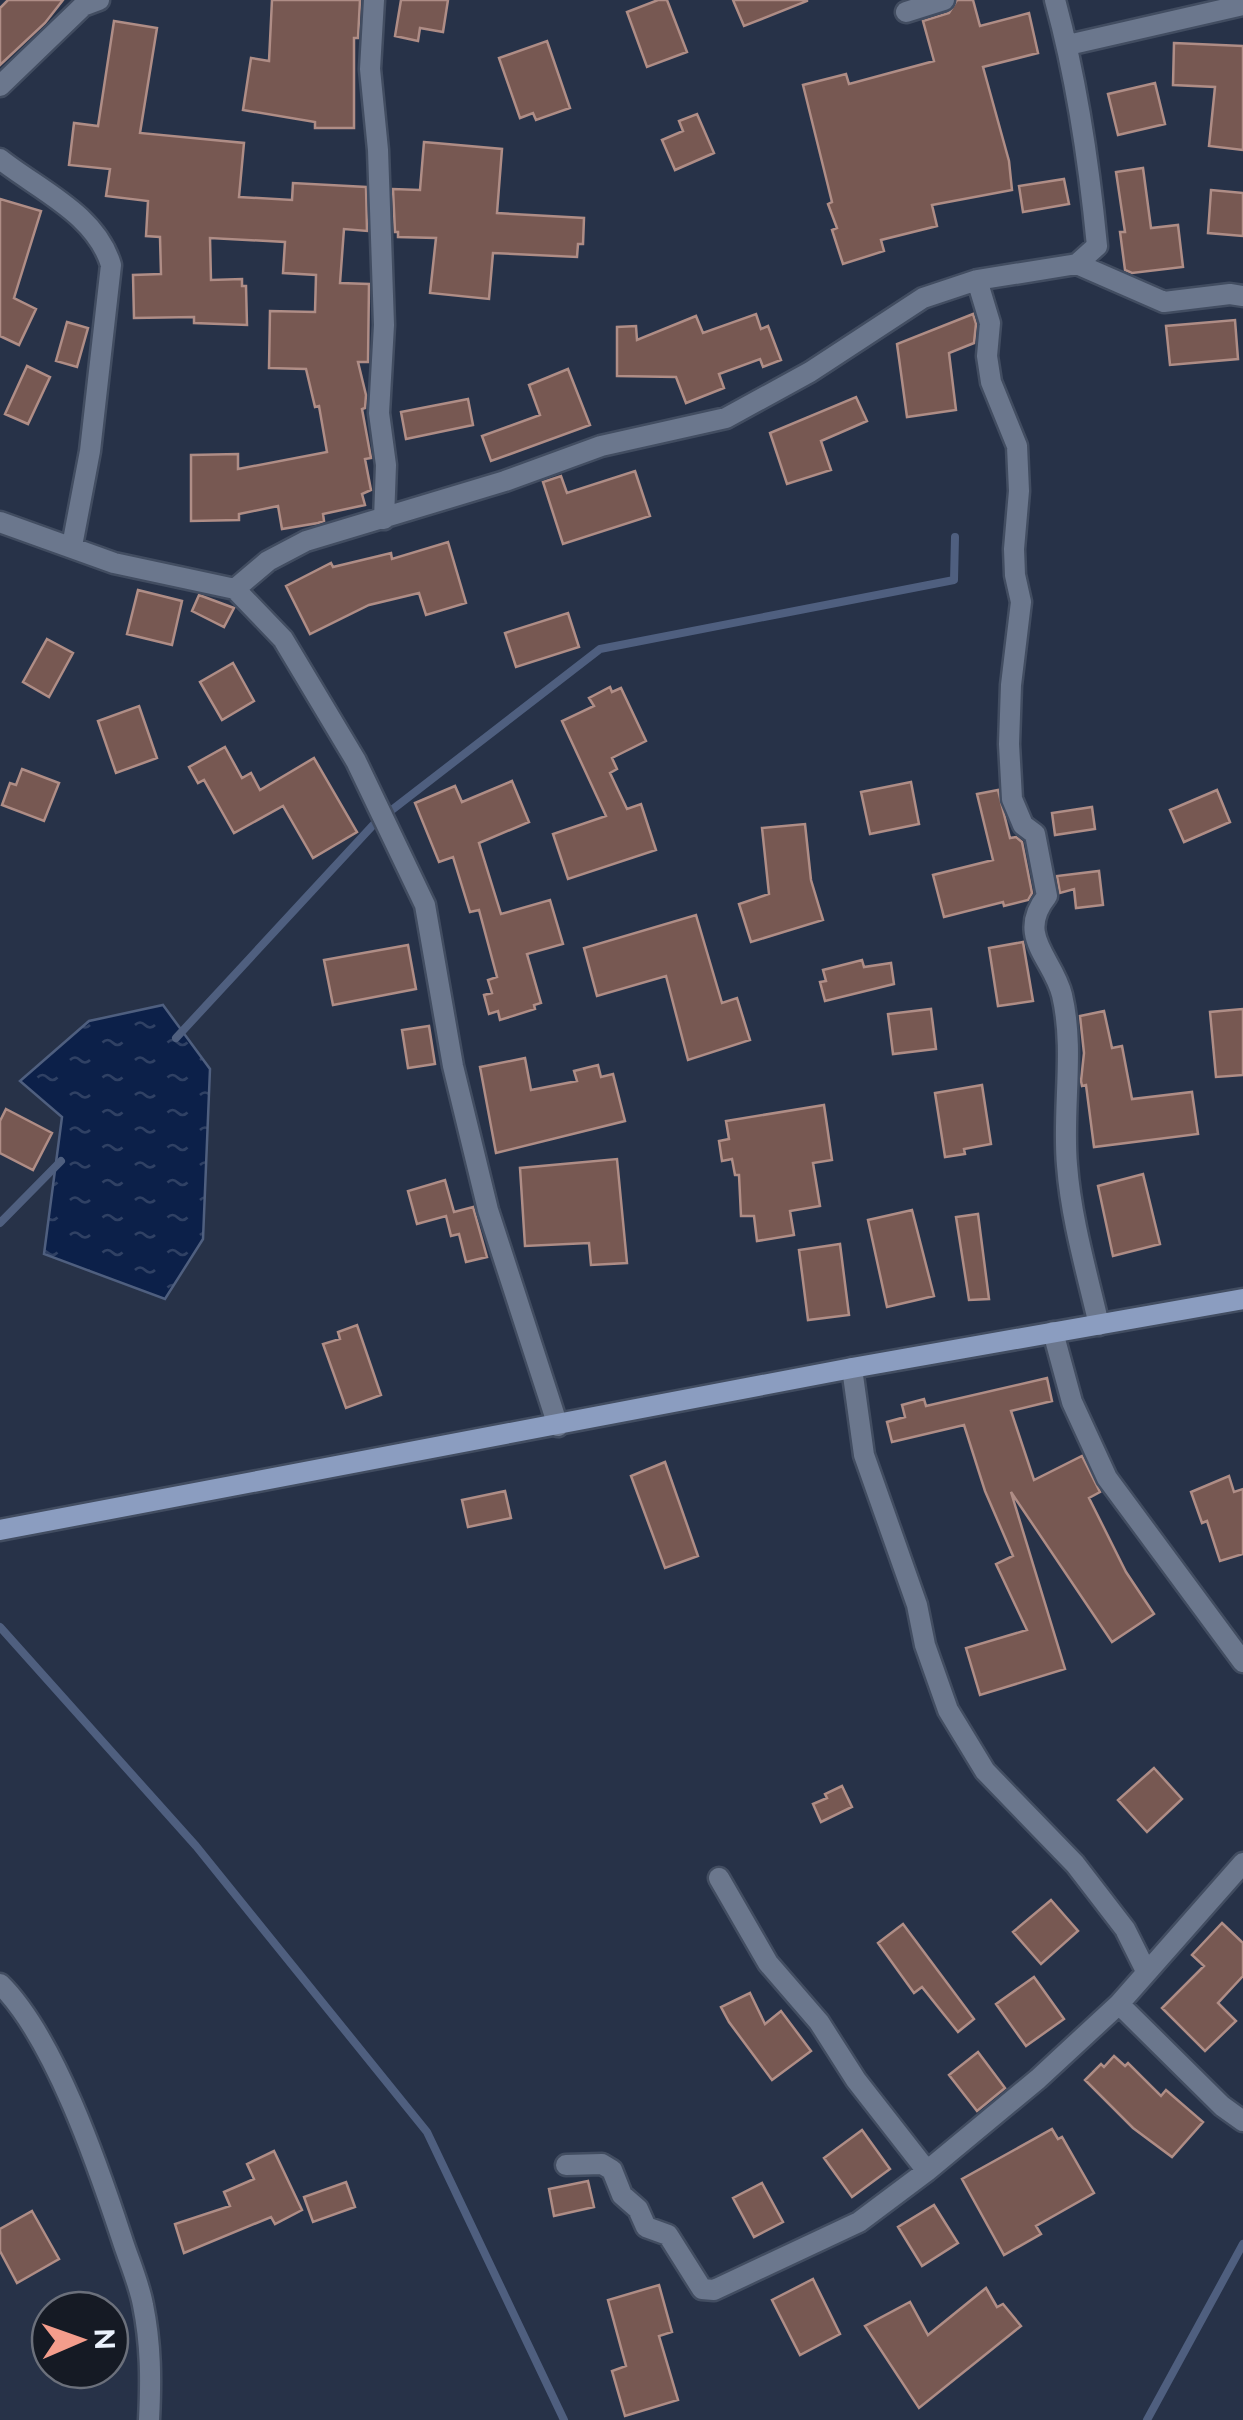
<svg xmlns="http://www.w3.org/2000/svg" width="1243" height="2420" font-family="Raleway,sans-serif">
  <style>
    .water { fill: url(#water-ripples); stroke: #4f5f7f; stroke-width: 2.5 }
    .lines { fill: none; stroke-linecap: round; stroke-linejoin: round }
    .stream { stroke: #4f5f7f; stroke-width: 8 }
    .building { fill: #775852; stroke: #af8d86; stroke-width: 2.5 }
    .minor-casing { stroke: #424d61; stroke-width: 25 }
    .secondary-casing { stroke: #424d61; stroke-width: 25 }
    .minor { stroke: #6b778d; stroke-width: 20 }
    .secondary { stroke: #8b9dc0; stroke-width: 20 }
  </style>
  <defs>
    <pattern id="water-ripples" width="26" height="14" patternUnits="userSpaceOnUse" patternTransform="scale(2.5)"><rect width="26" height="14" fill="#0c2049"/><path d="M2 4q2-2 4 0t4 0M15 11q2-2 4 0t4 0" fill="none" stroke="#304164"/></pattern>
  </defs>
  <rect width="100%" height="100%" fill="#273248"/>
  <path class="water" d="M163 1005 210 1069 203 1239 165 1299 44 1254 62 1117 20 1081 89 1021Z"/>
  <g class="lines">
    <path class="stream" d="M176 1038 375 823 600 649 954 580 955 537
      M0 1223 61 1161
      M0 1627 196 1846 427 2132 564 2420
      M1147 2420 1243 2244"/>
  </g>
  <path class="building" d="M8 0H63L45 23 0 65V8Z
    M272 0H360L358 38H354V128H315V122L243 110 251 58 269 61Z
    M401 0H448L443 32 420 28 418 41 395 36Z
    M658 0H667L687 52 647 67 627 12Z
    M733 0H807V1L744 26Z
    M957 0H973L980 26 1029 13 1038 53 983 67 1009 161 1012 190 932 205 937 226 881 240 884 251 843 264 832 230 837 228 828 204 832 202 803 85 846 74 849 84 934 61 923 21 949 13Z
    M114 21 157 28 140 133 244 143 239 197 292 200 293 183 366 187 367 231 344 229 340 283 369 284 368 362H358L366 395 365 408 362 409 371 458 365 459 371 490 362 494 365 505 323 514 324 521 318 523 282 529 278 506 239 514V520L191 521V455L238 454V469L327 452 319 406 315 407 306 369 269 368 270 311 315 312 316 275 283 273 285 242 210 238 211 280 242 279V286H246L247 325 194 323V317L134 318 133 275 161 274 160 237 146 236 148 201 106 196 110 169 69 165 74 123 98 126Z
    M547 41 570 108 536 120 533 113 520 118 499 58Z
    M1174 43 1243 46V150L1209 146 1215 87 1173 85Z
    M1155 83 1165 124 1118 135 1108 94Z
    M697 114 714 153 675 170 662 140 683 131 679 121Z
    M424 142 502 149 497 213 584 218 583 244H578L577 257 493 253 489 299 430 293 436 238 398 237V232H395L393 189 420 190Z
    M1143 168 1151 228 1178 225 1183 267 1132 273 1125 270 1120 232H1125L1116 172Z
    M1064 179 1069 204 1023 212 1019 186Z
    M1211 190 1243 193V236L1208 233Z
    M0 199 41 211 14 298 36 309 19 345 0 336Z
    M756 314 761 329 768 326 781 360 763 367 760 359 719 374 724 388 686 403 676 377 617 376V327L636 326 637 340 696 316 703 333Z
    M973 314 976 324 974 343 949 353 956 410 907 417 897 344Z
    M1235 320 1238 359 1170 365 1166 326Z
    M67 322 88 328 77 367 56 361Z
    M27 366 50 377 28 424 5 414Z
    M568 369 590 425 491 461 482 436 540 415 529 385Z
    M856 397 867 421 821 441 831 470 787 484 770 433Z
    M468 399 473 425 406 439 401 412Z
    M635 471 650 516 563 544 543 482 561 476 567 493Z
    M448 542 466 603 426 615 419 593 369 605 310 634 286 586 331 563 333 567 391 553 392 559Z
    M138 590 182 601 172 645 127 634Z
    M199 595 234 608 224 627 192 611Z
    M568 613 579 647 516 667 505 633Z
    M47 639 73 653 49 697 23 682Z
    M233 663 254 701 222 720 200 682Z
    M610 687 612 692 621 688 646 741 612 758 617 769 610 773 627 809 641 804 656 850 568 879 553 834 606 816 562 721 594 706 589 698Z
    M139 706 157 758 116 773 98 721Z
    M225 747 242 778 251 773 260 790 314 758 357 832 313 858 283 806 234 833 204 780 198 783 189 767Z
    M22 769 59 783 44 821 2 805 10 783 16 785Z
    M512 781 529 822 479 843 501 914 550 900 563 944 527 954 541 1003 534 1005 535 1009 500 1020 498 1011 489 1014 484 995 492 993 488 980 497 977 479 910 470 912 453 857 439 862 415 803 455 786 462 802Z
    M911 782 919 824 870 834 861 792Z
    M998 790 1010 838 1016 837 1022 842 1032 893 1028 900 1004 906 1003 902 944 917 933 875 993 860 977 794Z
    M1217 790 1230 822 1184 842 1170 810Z
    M1092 807 1095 829 1055 835 1052 813Z
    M805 824 811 880 823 920 751 942 739 904 769 894 762 828Z
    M1099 871 1103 905 1076 908 1074 889 1060 893 1057 876Z
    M696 915 722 1003 737 998 750 1040 688 1060 666 976 597 996 584 948Z
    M1023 942 1033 1001 998 1006 989 948Z
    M408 945 416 989 333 1005 324 960Z
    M862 960 864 967 891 963 894 984 825 1001 820 982 826 981 823 970Z
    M931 1009 936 1049 893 1054 888 1014Z
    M1243 1009V1075L1216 1077 1210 1012Z
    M1104 1011 1112 1048 1122 1046 1132 1099 1192 1092 1198 1134 1094 1147 1086 1085 1082 1086 1081 1081 1084 1053 1080 1016Z
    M429 1026 435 1064 408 1068 402 1030Z
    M525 1058 531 1090 577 1081 574 1071 598 1065 601 1077 613 1074 625 1121 496 1153 480 1067Z
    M982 1085 991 1144 964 1149 965 1154 945 1157 935 1093Z
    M824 1105 832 1160 813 1163 820 1206 790 1211 794 1235 757 1241 754 1216H741L739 1175H735L732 1159 722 1161 719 1141 729 1139 726 1121Z
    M6 1109 52 1133 33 1170 0 1153V1121Z
    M617 1159 627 1263 591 1265 589 1243 525 1246 520 1168Z
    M1143 1174 1160 1244 1113 1256 1098 1186Z
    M445 1180 454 1212 473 1207 487 1257 466 1262 459 1234 451 1236 446 1216 417 1224 408 1191Z
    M912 1210 934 1296 887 1307 868 1220Z
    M978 1214 989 1299 969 1300 956 1217Z
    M840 1244 849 1315 808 1320 799 1250Z
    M357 1325 381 1395 346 1408 323 1344 340 1339 338 1332Z
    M1047 1378 1052 1401 1011 1411 1034 1480 1082 1456 1100 1492 1089 1498 1126 1572 1154 1614 1112 1642 1011 1492 1065 1669 980 1695 966 1648 1027 1630 996 1564 1013 1556 985 1491 964 1425 892 1442 887 1422 905 1417 902 1405 924 1399 926 1406Z
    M665 1462 698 1556 665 1568 631 1476Z
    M1229 1476 1234 1492 1243 1489V1554L1220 1561 1207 1521 1202 1523 1191 1492Z
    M505 1491 511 1518 468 1527 462 1500Z
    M1154 1768 1182 1799 1147 1832 1118 1800Z
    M842 1786 852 1807 821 1822 813 1804 827 1798 825 1794Z
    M1051 1900 1078 1931 1041 1964 1013 1932Z
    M1222 1923 1243 1943V1976L1218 2003 1236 2021 1205 2051 1162 2008 1204 1966 1192 1955Z
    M903 1924 974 2019 958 2032 922 1987 914 1993 878 1943Z
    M1034 1977 1064 2019 1026 2046 996 2004Z
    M750 1993 765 2024 781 2011 811 2051 772 2080 729 2022 721 2007Z
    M978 2052 1005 2088 977 2111 949 2075Z
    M1114 2056 1125 2066 1128 2063 1161 2096 1166 2090 1203 2122 1172 2157 1133 2128 1085 2080 1101 2064 1104 2067Z
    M1052 2129 1058 2139 1062 2137 1094 2193 1036 2226 1041 2234 1004 2255 962 2179Z
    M862 2130 890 2169 852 2197 824 2158Z
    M274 2151 302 2210 275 2224 271 2217 184 2253 175 2224 230 2206 224 2192 254 2179 247 2164Z
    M588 2181 594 2207 554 2216 549 2189Z
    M346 2182 355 2207 313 2222 304 2197Z
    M762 2183 783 2222 754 2237 733 2198Z
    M934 2205 958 2243 922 2266 898 2227Z
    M32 2211 59 2259 17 2283 0 2251V2229Z
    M813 2279 840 2334 800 2355 772 2300Z
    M659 2285 672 2332 659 2336 678 2400 625 2416 612 2371 626 2366 608 2300Z
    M986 2288 997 2307 1003 2304 1021 2326 919 2408 865 2326 910 2302 928 2335Z"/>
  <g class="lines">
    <defs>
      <path id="minor" d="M374 0 370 69 378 150 384 325 379 413 386 465 384 519
        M906 12 944 0
        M1068 45 1243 5
        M0 86 83 6 99 0
        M0 159C39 190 96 214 111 265L90 451 72 546
        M1077 264 1164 302 1230 294 1243 296
        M977 280 990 323 987 356 991 382 1017 446 1019 491 1014 549 1015 575 1021 602 1011 685 1009 744 1012 799 1023 825 1035 834 1047 896C1015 936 1053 958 1062 995 1075 1050 1062 1110 1067 1165 1071 1219 1087 1273 1099 1325
        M0 522 114 563 235 589 283 639 356 761 425 905 453 1066 488 1210 558 1426
        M235 589 268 561 306 541 505 481 601 446 726 418 810 372 923 298 977 280 1077 264 1097 246C1089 163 1077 80 1055 0
        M1053 1332 1072 1402 1107 1478 1243 1662
        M852 1368 864 1455 917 1605 925 1645 948 1710 985 1771 1075 1864 1125 1929 1146 1971
        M719 1878 768 1963 819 2022 856 2080 927 2171
        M0 1984C54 2037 98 2166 122 2239 129 2261 139 2283 143 2305 151 2344 151 2381 149 2420
        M1119 2004 1222 2106 1243 2121
        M566 2165 602 2164 612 2170 622 2195 638 2209 646 2227 668 2235 702 2289 714 2290 859 2222 927 2171 1038 2079 1119 2004 1243 1863"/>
      <path id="secondary" d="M0 1530 852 1368 1243 1299"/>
    </defs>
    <use href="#minor" class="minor-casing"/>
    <use href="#secondary" class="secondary-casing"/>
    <use href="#minor" class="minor"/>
    <use href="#secondary" class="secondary"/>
  </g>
  <g transform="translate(80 2340) rotate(88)"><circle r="48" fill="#151a24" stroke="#6b707b" stroke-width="2.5"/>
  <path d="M0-8L18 38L0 25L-18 38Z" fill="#f49d8c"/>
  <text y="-15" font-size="28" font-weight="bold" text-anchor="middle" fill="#ebf2fd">N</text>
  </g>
</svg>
